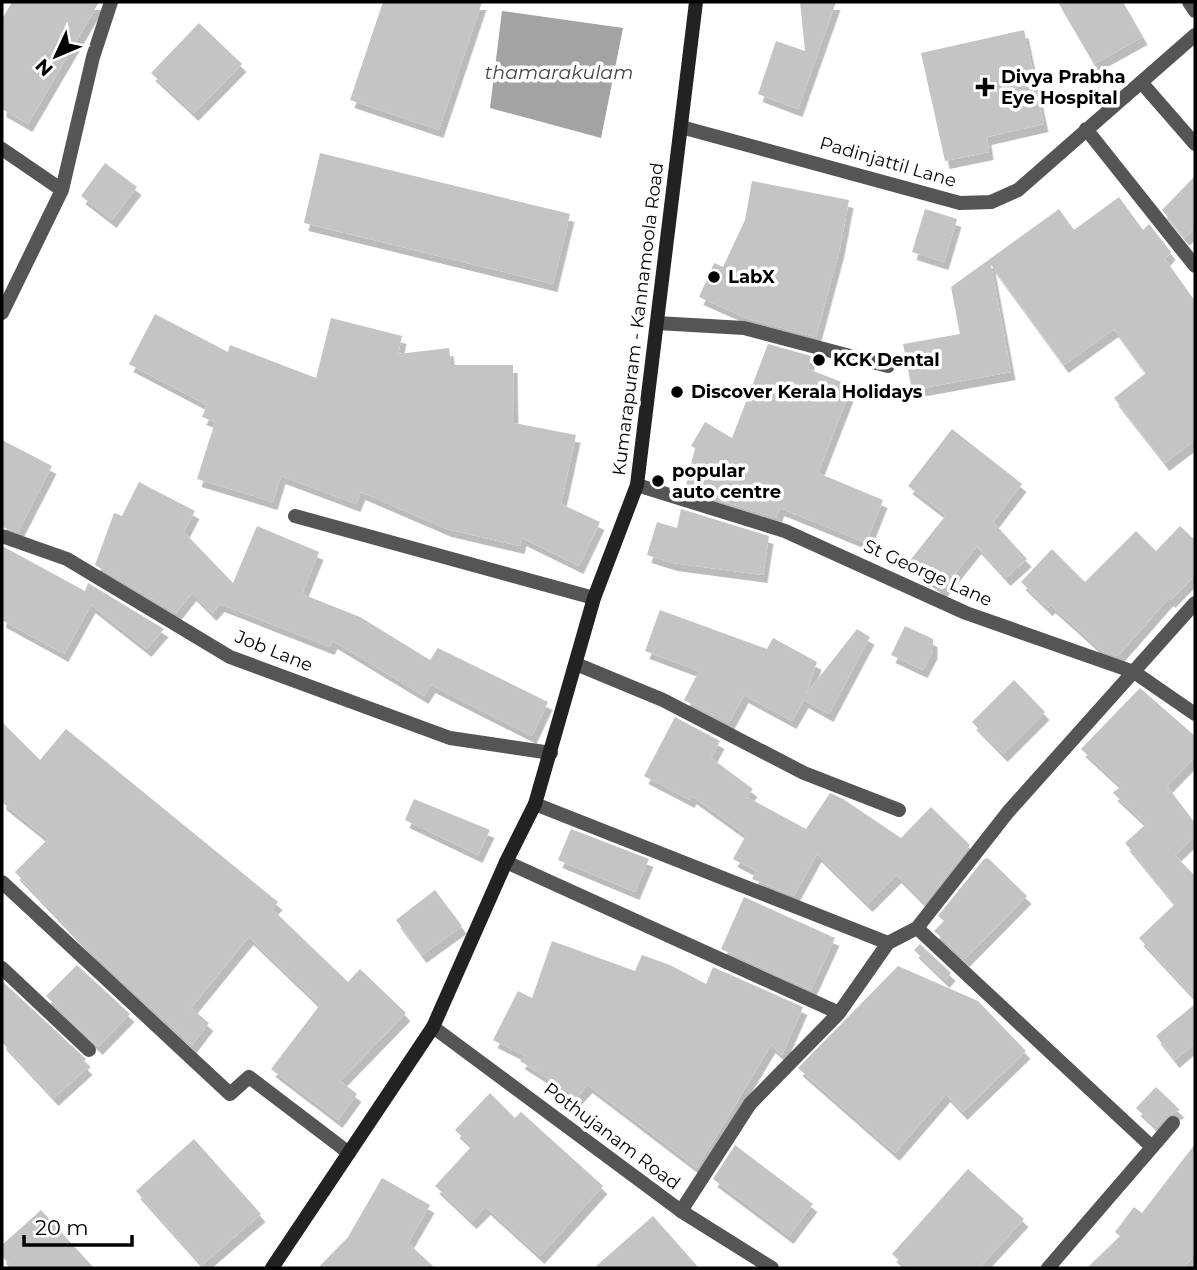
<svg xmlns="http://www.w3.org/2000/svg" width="1197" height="1270" font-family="Montserrat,sans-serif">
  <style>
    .water { fill: #a3a3a3 }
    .building { fill: #c4c4c4; filter: url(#shadow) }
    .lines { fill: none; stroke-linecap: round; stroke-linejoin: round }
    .lane { stroke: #555; stroke-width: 14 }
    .street { stroke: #555; stroke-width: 14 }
    .secondary { stroke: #222; stroke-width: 14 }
    .poi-dot { fill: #000; stroke: #fff; stroke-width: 2.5 }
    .labels { text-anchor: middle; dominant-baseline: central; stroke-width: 7; stroke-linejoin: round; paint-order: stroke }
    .poi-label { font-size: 18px; font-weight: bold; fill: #000; stroke: #fff; text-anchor: start }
    .street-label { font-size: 18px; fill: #000; stroke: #fff }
    .water-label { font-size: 19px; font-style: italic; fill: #444; stroke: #fff }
  </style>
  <defs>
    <filter id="shadow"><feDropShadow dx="4.5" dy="8" stdDeviation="0" flood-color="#0004"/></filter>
  </defs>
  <rect width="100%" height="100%" fill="#fff"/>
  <path class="water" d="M502 11 623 28 601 138 490 108Z"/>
  <path class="building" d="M12 2H99L28 124 2 109V19Z
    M383 2H482L439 130 350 100Z
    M800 2H836L798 109 758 94 776 41 805 51Z
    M1058 2H1123L1143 37 1094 64Z
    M199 23 242 64 194 113 151 73Z
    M1024 30 1044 124 987 137 989 152 945 161 921 53Z
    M320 153 570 214 553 284 304 223Z
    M105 163 137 187 112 220 81 196Z
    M1195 176V227L1185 238 1162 210Z
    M752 181 849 200 840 248 816 337 749 319 699 297 714 263 723 267 745 220Z
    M1119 197 1143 230 1149 224 1171 252 1165 259 1195 301V440L1165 463 1114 398 1146 373 1114 329 1064 365 991 265 1011 372 912 390 903 344 960 334 951 287 1059 209 1074 230Z
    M925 209 957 219 944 262 912 252Z
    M155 314 228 352 230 345 316 378 331 318 402 336 398 354 449 348 451 365H513L514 423 576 435 561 504 600 522 579 566 522 538 520 546 447 529 361 492 356 504 281 476 273 502 197 479 215 422 202 417 207 405 129 364Z
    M768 344 811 356 808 369 852 386 818 473 883 500 866 543 780 508 776 518 685 490 695 448 691 446 705 422 732 438Z
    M952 429 1022 484 993 522 1027 559 1006 578 977 546 942 590 908 563 946 515 908 486Z
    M2 440 52 466 18 532 2 527Z
    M139 482 195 511 184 532 233 583 257 526 319 552 302 594 360 617 430 660 438 648 548 702 532 736 431 685 424 696 333 641 330 647 220 604 212 613 192 593 176 613 95 565 114 513 122 516Z
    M681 509 769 536 763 575 673 563 647 555 657 522 677 528Z
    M1180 526 1195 540V575L1171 600 1169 598 1118 656 1102 651 1051 605 1048 608 1021 582 1052 549 1085 582 1136 531 1156 551Z
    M2 546 85 591 88 583 164 629 147 649 91 605 64 654 2 620Z
    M660 610 767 649 773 638 817 662 806 694 857 629 870 637 829 714 804 700 792 721 744 695 729 723 684 700 699 671 645 651Z
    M905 626 933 639V651L923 670 891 655Z
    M1014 680 1045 712 1003 754 972 722Z
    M1140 688 1195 736V757L1167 786 1195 823V836L1175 855 1195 876V998L1139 938 1175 904 1125 843 1146 824 1113 793 1121 786 1081 749Z
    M675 717 720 741 711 758 753 789 747 797 806 829 830 793 843 799 901 838 931 807 970 845 925 903 897 875 868 904 817 854 794 896 752 879 756 871 733 859 746 835 692 796 690 800 644 776Z
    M2 722 40 760 66 729 278 902 272 909 348 982 360 969 406 1013 340 1081 357 1094 338 1120 271 1069 320 1005 249 937 191 1008 209 1023 192 1045 90 951 15 872 48 839 2 802Z
    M414 799 490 830 478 855 405 820Z
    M571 829 649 859 635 892 558 860Z
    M988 858 1027 896 965 959 934 931 944 921 938 916 984 859Z
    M435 890 462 926 422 955 396 920Z
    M744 897 835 938 811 990 721 949Z
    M552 941 635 971 642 955 670 965 706 984 713 967 803 1007 782 1055 771 1045 697 1168 588 1085 577 1097 520 1061 525 1056 493 1040 518 991 532 998Z
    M920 944 951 973 945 980 914 950Z
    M77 965 130 1014 98 1047 46 996Z
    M898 966 978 1001 1026 1051 963 1112 946 1094 895 1153 798 1068Z
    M2 981 86 1059 83 1062 88 1067 54 1098 2 1042Z
    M1195 1004V1043L1175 1060 1156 1036Z
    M1156 1087 1180 1110 1166 1116 1156 1127 1136 1108Z
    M490 1093 515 1118 521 1112 603 1186 540 1256 486 1207 472 1221 435 1186 472 1146 455 1130Z
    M194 1139 261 1214 202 1265 136 1191Z
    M1195 1144V1253L1184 1268H1087L1120 1236 1115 1232 1134 1207 1142 1213Z
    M735 1145 813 1204 789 1236 713 1179Z
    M968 1169 1024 1219 979 1268H907L892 1254Z
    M382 1178 430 1205 408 1243 435 1268H318L348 1237Z
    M41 1210 94 1268H13L2 1256V1245Z
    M653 1216 699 1268H594Z"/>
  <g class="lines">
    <path class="lane" d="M2 536 67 559 230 657 450 738 551 753
      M681 1211 750 1104"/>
    <path class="street" d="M1189 2 1195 11
      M1141 82 1195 144
      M681 127 960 203 991 202 1018 190 1195 35
      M1086 129 1195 266
      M2 149 62 190
      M2 313 62 190 93 57 111 2
      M657 323 744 328 888 366
      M637 485 785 531 966 613 1134 672 1195 714
      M295 516 594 598
      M576 664 663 700 804 773 899 810
      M535 804 888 943 839 1013 750 1104
      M506 862 839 1013
      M2 882 230 1094 249 1077 349 1153
      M917 928 1008 812 1195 603
      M888 943 917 928 1152 1147
      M2 968 89 1050
      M433 1027 681 1211 772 1268
      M1048 1268 1173 1123"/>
    <path class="secondary" d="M272 1268 433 1027 506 862 535 804 594 598 637 485 696 2"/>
  </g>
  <g class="poi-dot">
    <path d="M981.5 76.5h7v7h7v7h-7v7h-7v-7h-7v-7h7z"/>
    <circle cx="714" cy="277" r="7"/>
    <circle cx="819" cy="360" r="7"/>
    <circle cx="677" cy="392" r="7"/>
    <circle cx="658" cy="481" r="7"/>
  </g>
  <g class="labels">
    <g class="poi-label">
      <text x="1001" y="77">Divya Prabha<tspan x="1001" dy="21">Eye Hospital</tspan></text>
      <text x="728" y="277">LabX</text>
      <text x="833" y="360">KCK Dental</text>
      <text x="691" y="392">Discover Kerala Holidays</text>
      <text x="672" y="471">popular<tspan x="672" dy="21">auto centre</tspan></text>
    </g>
    <g class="street-label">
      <text transform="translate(888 162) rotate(16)">Padinjattil Lane</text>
      <text transform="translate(638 319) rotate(-83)">Kumarapuram - Kannamoola Road</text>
      <text transform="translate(928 573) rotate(24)">St George Lane</text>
      <text transform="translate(274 651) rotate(22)">Job Lane</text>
      <text transform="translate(612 1136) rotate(37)">Pothujanam Road</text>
    </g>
    <g class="water-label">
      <text x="559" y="72">thamarakulam</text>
    </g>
  </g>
  <rect width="1197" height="1270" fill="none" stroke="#000000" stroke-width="7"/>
  <g transform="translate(56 56) rotate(226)" stroke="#ffffff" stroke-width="5" paint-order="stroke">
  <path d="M0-5L12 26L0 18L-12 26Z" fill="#000000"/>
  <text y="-10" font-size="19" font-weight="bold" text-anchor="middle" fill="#000000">N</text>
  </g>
  <path d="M24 1235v10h108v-10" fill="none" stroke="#000000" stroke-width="3.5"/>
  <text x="35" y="1235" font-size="21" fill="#000000" stroke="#ffffff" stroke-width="5" paint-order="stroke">20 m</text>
</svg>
